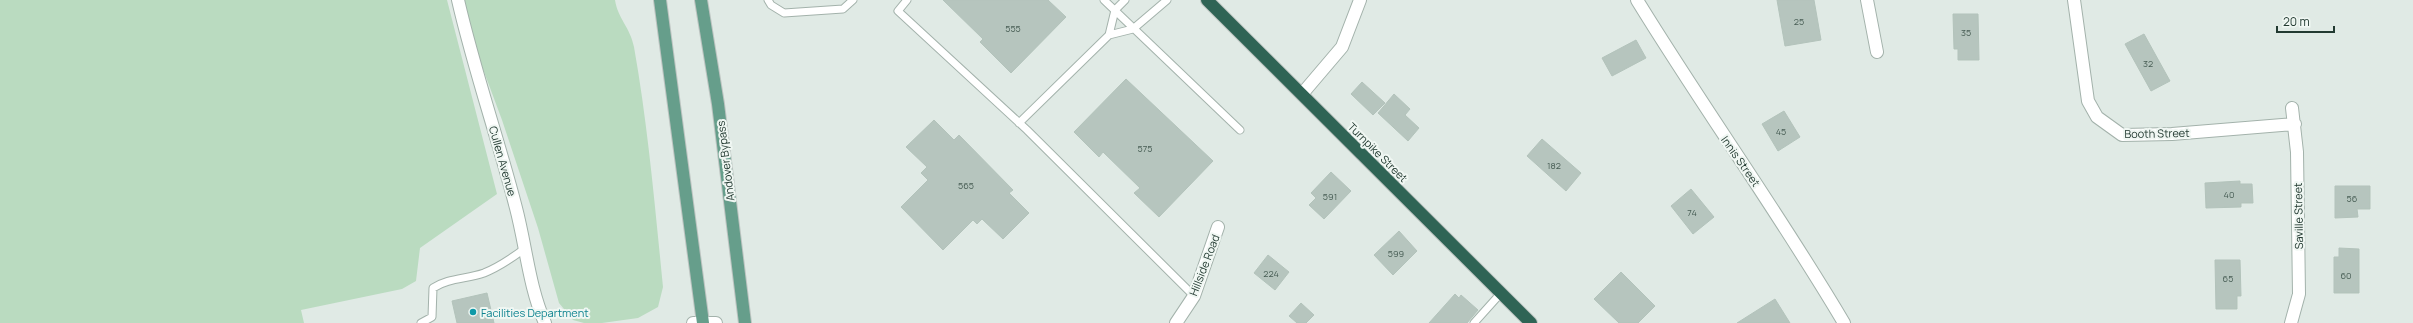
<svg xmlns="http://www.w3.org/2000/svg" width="2413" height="323" font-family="Manrope,sans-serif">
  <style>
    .green { fill: #badbc0 }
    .building { fill: #b6c5be; stroke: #b3c3bb }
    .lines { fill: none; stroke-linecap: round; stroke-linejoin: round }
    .lane-casing { stroke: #a3b2ab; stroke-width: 9 }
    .street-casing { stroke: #a3b2ab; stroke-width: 14 }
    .primary-casing { stroke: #bdc4c1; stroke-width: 14 }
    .highway-casing { stroke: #bdc4c1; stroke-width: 14 }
    .lane { stroke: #fff; stroke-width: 7 }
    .street { stroke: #fff; stroke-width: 12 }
    .primary { stroke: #669e8b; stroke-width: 12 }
    .highway { stroke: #2f6455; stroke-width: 12 }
    .culture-dot { fill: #0f9aa8; stroke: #f0f7f3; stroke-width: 1.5 }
    .labels { text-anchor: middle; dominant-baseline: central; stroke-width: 4; stroke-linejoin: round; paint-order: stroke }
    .number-label { font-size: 9px; fill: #475d54 }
    .street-label { font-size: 11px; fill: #223a31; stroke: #f0f7f3 }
    .culture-label { font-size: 11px; fill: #0d838f; stroke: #f0f7f3; text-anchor: start }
  </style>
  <rect width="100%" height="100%" fill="#e0eae5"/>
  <path class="green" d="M0 0H447L497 194 420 248 416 281 402 289 301 310 304 323H0Z
    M464 0H615C618 19 630 27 634 47 648 126 655 207 663 287L658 307 638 318 602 323H584L573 320 559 303 538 228 502 120 480 61Z"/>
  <path class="building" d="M943 0H1048L1066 17 1011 73 980 42 983 39Z
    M1777 0H1814L1821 40 1785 46Z
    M1953 14H1978L1979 60H1958V49H1954Z
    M2144 34 2170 81 2151 91 2125 44Z
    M1636 40 1646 58 1612 76 1602 58Z
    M1126 79 1213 161 1159 217 1134 193 1140 188 1103 152 1099 157 1074 132Z
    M1362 82 1385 103 1373 115 1351 94Z
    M1394 94 1410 109 1405 115 1419 128 1408 141 1378 113Z
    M1784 111 1800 137 1778 151 1762 124Z
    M934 120 954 140 959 135 1013 190 1009 193 1029 213 1003 239 982 219 977 224 973 220 943 250 901 207 928 180 921 173 927 167 906 147Z
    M1542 139 1581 173 1566 191 1527 156Z
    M1331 172 1351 191 1324 219 1309 205 1316 198 1311 193Z
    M2240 181V184H2252L2253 203H2241V207L2206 208 2205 183Z
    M2335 186H2370V209H2357L2358 217 2335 218Z
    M1691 189 1714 217 1693 234 1671 206Z
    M1399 231 1417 251 1393 275 1374 255Z
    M2339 248 2359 249V293H2334V257H2339Z
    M1268 255 1289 272 1275 290 1254 273Z
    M2215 260H2240L2241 296H2237V309H2216Z
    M1621 272 1655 306 1638 323H1619L1594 299Z
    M487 293 494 323H457L452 301Z
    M1455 294 1459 298 1461 295 1478 310 1467 323H1429Z
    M1775 299 1790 323H1737Z
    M1301 303 1314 315 1306 323H1297L1289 316Z"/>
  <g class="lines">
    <defs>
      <path id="lane" d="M768 0 771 5 784 13 843 9 853 0
        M907 0 898 11 1027 130 1194 296
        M1104 0 1240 130
        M1109 35 1133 29 1167 0
        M1019 123 1109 35 1115 10 1125 0
        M421 323 432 317 433 288C448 278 467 279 484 273 499 267 512 258 524 249
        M1474 323 1501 293"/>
      <path id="street" d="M458 0C474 70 498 138 516 208 526 246 529 287 545 323
        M1637 0C1704 109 1779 213 1844 323
        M1867 0 1877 52
        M2074 0 2088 101 2097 117 2122 135 2172 134 2295 124
        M1302 94 1342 47 1360 0
        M693 323H716
        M1176 323 1194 296 1218 227
        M2291 323 2299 294 2297 152 2292 108"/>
      <path id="primary" d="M660 0 703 323
        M701 0 718 104 745 323"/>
      <path id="highway" d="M1207 0 1531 323"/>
    </defs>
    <use href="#lane" class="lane-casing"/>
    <use href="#street" class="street-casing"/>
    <use href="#primary" class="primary-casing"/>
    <use href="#highway" class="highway-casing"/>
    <use href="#lane" class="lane"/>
    <use href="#street" class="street"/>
    <use href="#primary" class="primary"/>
    <use href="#highway" class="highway"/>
  </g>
  <circle class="culture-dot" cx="473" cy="312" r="4"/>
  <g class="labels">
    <g class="number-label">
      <text x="1799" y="21">25</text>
      <text x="1013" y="28">555</text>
      <text x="1966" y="32">35</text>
      <text x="2148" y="63">32</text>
      <text x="1781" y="131">45</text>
      <text x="1145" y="148">575</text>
      <text x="1554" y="165">182</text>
      <text x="966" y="185">565</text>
      <text x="2229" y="194">40</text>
      <text x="1330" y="196">591</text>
      <text x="2352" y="198">56</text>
      <text x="1692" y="212">74</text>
      <text x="1396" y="253">599</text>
      <text x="1271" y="273">224</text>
      <text x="2346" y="275">60</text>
      <text x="2228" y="278">65</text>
    </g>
    <g class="street-label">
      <text transform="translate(2157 133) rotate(-1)">Booth Street</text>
      <text transform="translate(1378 152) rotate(45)">Turnpike Street</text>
      <text transform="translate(503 161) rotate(74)">Cullen Avenue</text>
      <text transform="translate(725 161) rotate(-97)">Andover Bypass</text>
      <text transform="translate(1741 161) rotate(55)">Innis Street</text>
      <text transform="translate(2298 216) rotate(-91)">Saville Street</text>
      <text transform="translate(1204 265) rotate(-69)">Hillside Road</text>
    </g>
    <g class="culture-label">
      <text x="481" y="312">Facilities Department</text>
    </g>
  </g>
  <path d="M2277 26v6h57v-6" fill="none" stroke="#223a31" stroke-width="2"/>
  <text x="2283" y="26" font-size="12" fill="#223a31" stroke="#f0f7f3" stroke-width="3" paint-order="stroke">20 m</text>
</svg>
